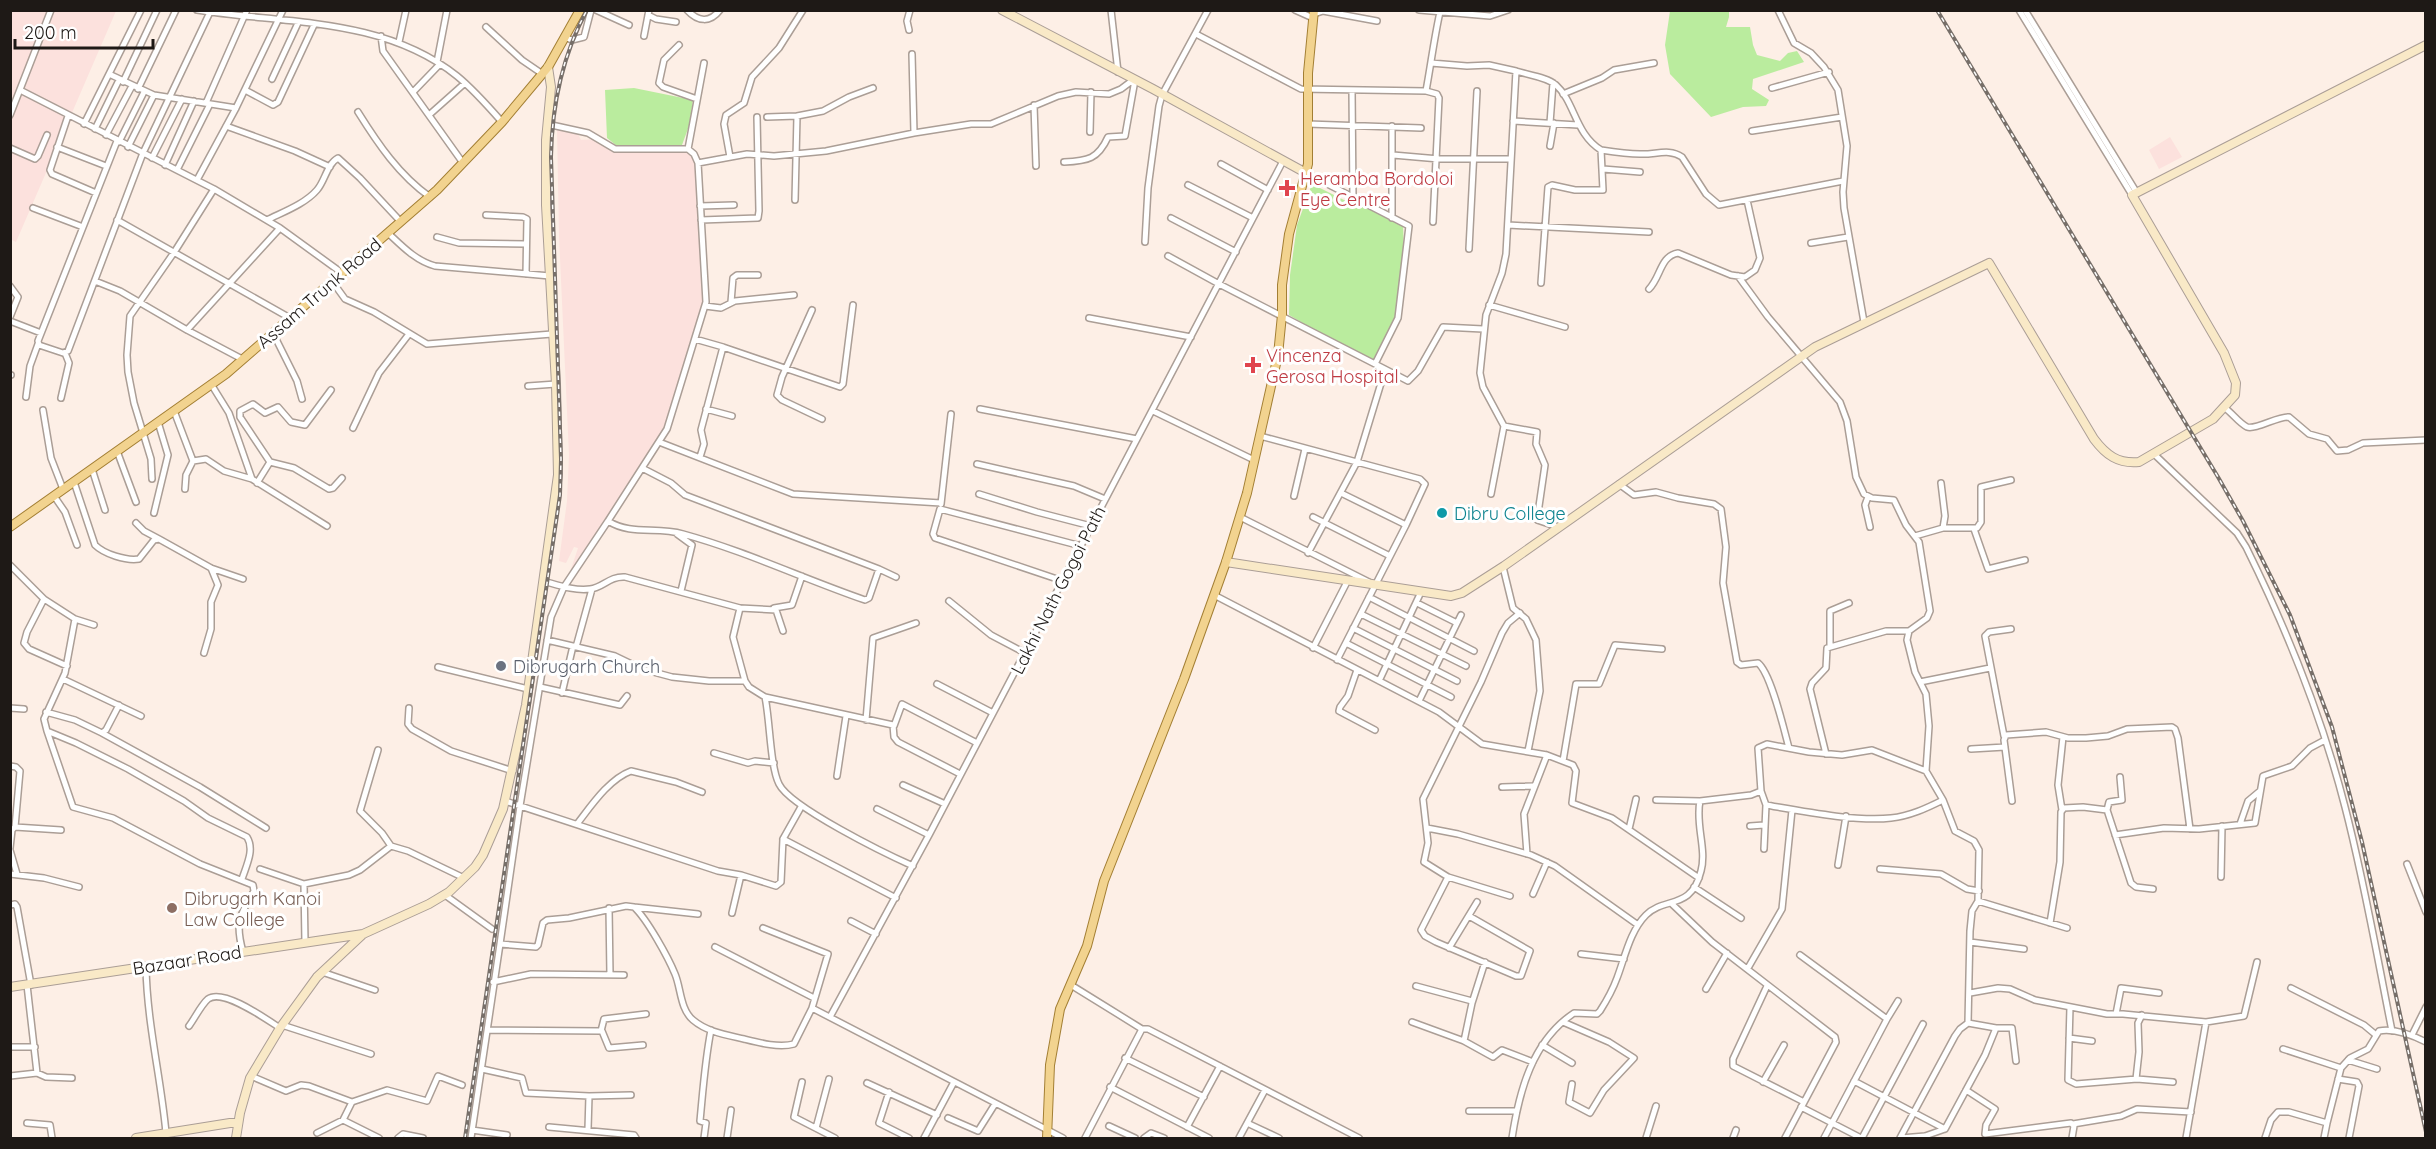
<svg xmlns="http://www.w3.org/2000/svg" width="2436" height="1149" font-family="Quicksand,sans-serif">
  <style>
    .industrial { fill: #fce1dd }
    .green { fill: #baec9e }
    .lines { fill: none; stroke-linecap: round; stroke-linejoin: round }
    .street-casing { stroke: #ab9e96; stroke-width: 8 }
    .secondary-casing { stroke: #ab9e96; stroke-width: 10 }
    .primary-casing { stroke: #a37f34; stroke-width: 10 }
    .street { stroke: #fff; stroke-width: 5 }
    .secondary { stroke: #f9e9c7; stroke-width: 8 }
    .primary { stroke: #f2d38f; stroke-width: 8 }
    .rail-casing { stroke: #776f69; stroke-width: 4 }
    .rail { stroke: #fff; stroke-width: 1.5; stroke-dasharray: 4.5; stroke-linecap: butt }
    .health-dot { fill: #e0444e; stroke: #fff; stroke-width: 2 }
    .culture-dot { fill: #0f9aa8; stroke: #fff; stroke-width: 2 }
    .worship-dot { fill: #6b7280; stroke: #fff; stroke-width: 2 }
    .education-dot { fill: #8d6e63; stroke: #fff; stroke-width: 2 }
    .labels { text-anchor: middle; dominant-baseline: central; stroke-width: 6; stroke-linejoin: round; paint-order: stroke }
    .health-label { font-size: 18px; fill: #be3a42; stroke: #fff; text-anchor: start }
    .street-label { font-size: 18px; fill: #1e1916; stroke: #fff }
    .culture-label { font-size: 18px; fill: #0d838f; stroke: #fff; text-anchor: start }
    .worship-label { font-size: 18px; fill: #5b616d; stroke: #fff; text-anchor: start }
    .education-label { font-size: 18px; fill: #785e54; stroke: #fff; text-anchor: start }
  </style>
  <rect width="100%" height="100%" fill="#fdefe6"/>
  <path class="industrial" d="M10 11H116L16 242 10 239Z
    M557 128 577 132 581 140 596 139 612 152 686 151 695 159 703 300 663 430 576 566 570 572 578 548 574 547 566 563 559 561 567 501 569 455 559 236Z
    M2170 137 2182 157 2159 169 2149 150Z"/>
  <path class="green" d="M1670 11H1729V17L1726 27H1750L1753 45 1757 55 1780 61 1788 53 1797 51 1804 62 1753 79 1752 89 1769 100 1766 106 1743 107 1711 117 1670 74 1665 45Z
    M634 88 693 100 689 126 682 145 617 146 607 138 605 90Z
    M1312 184 1354 205 1357 204 1403 224 1404 249 1396 320 1371 363 1289 315 1290 275 1297 225Z"/>
  <g class="lines">
    <defs>
      <path id="street" d="M197 10C285 24 383 17 457 76 474 90 488 106 502 122
        M596 10 629 25
        M687 10C698 22 710 23 720 10
        M1111 10 1118 72
        M1295 10 1313 18
        M1419 10 1490 16 1508 10
        M1778 10 1794 43 1811 53 1824 67 1838 90 1847 146 1843 192 1844 208 1864 322
        M2019 10 2132 195
        M2025 10 2137 193
        M1314 14 1323 11 1377 21
        M648 15 656 19 676 22
        M486 27 522 60 541 73
        M909 30 907 21 910 10
        M1196 34 1301 89 1426 91 1437 94 1439 98 1433 222
        M381 36 383 51 463 163
        M644 36 649 10
        M564 37 572 40 584 37 591 10
        M399 42 406 10
        M679 45 664 60 659 83 663 87 697 99
        M912 54 914 133
        M437 62 447 10
        M1431 63 1467 66 1489 65 1516 71 1506 254 1502 273 1486 315 1480 373 1483 387 1504 426 1491 494
        M1516 71C1528 75 1547 77 1556 85 1575 102 1575 134 1601 150 1614 152 1627 154 1640 154 1655 155 1669 148 1682 157L1706 194 1719 205 1843 181
        M109 74 154 95 236 108
        M272 79 298 23
        M123 82 157 10
        M1772 88 1829 72
        M138 89 176 10
        M20 90 214 189 280 228 342 273
        M245 90 273 105 278 102 314 25
        M1352 90 1353 199
        M414 91 440 64
        M1426 91C1431 64 1434 39 1440 12
        M1563 94 1602 78 1614 70 1654 63
        M206 103 247 10
        M1034 105 1036 166
        M358 112C378 144 399 175 430 197
        M10 115 51 10
        M429 115 465 83
        M68 116 50 170 52 174 96 193
        M767 117 797 116
        M1513 121 1578 125
        M1550 123 1553 83
        M84 124 141 10
        M547 124 588 133 615 149H688L694 154 698 163 706 302 667 429 608 521
        M1308 124 1421 128
        M226 126 295 151 330 167
        M95 129 119 80
        M1752 131 1842 117
        M1090 132 1091 92
        M106 135 132 86
        M117 141 38 341 39 345 63 353 68 351 143 153 211 10
        M119 142 144 92
        M1550 146 1554 123
        M57 147 106 166
        M128 147 154 95
        M10 148 35 159 38 156 47 135
        M688 149 704 63
        M1393 155 1439 159H1511
        M730 157 724 124 726 115 744 103 752 77 779 48 803 10
        M152 158 182 99
        M1064 162C1088 161 1098 159 1108 137L1125 136 1135 80
        M698 163 747 154 774 156 826 151 914 133 971 124H991L1058 96 1076 92 1109 94 1121 89 1133 80
        M1221 164 1268 190
        M165 165 194 101
        M1603 169 1640 172
        M177 170 210 104
        M197 180 236 108 283 10
        M1188 185 1253 218
        M795 200 797 116 823 111 849 97 873 88
        M700 206 734 205
        M33 208 83 227
        M486 215 523 217 527 219 526 274
        M1171 218 1236 252
        M1392 218V126
        M117 220 290 318
        M267 220C283 212 305 204 317 190 325 181 327 164 338 158L360 178 401 222
        M701 220 758 218 759 211 757 117
        M1508 225 1649 232
        M388 233C402 246 416 261 435 266L550 276
        M437 237 459 243 526 244
        M1145 242 1148 188 1159 106 1162 95 1208 10
        M1811 243 1848 237
        M1469 249 1477 91
        M1168 256 1219 284 1375 364 1398 318 1409 226 1306 173
        M1738 276 1768 317 1840 402 1847 421 1856 477 1864 494 1872 498 1894 500 1906 525 1919 542 1930 611 1927 618 1909 631 1907 640 1915 672 1926 694 1929 726 1926 771 1943 800 1955 831 1974 841 1979 850 1978 901 1972 911 1970 931 1968 1023 1960 1029 1955 1036 1900 1138
        M95 281 120 291 187 330 242 359
        M332 281 345 299 374 312 427 344 552 334
        M1541 283 1548 187 1552 185 1575 190H1603L1601 150
        M10 286 18 297 10 317
        M1649 289C1661 277 1660 256 1678 253L1731 275 1745 277 1755 270 1760 258 1747 200
        M731 302 733 278 737 275H758
        M1489 305 1565 327
        M705 306 721 308 735 301 794 295
        M812 310 782 377 777 395 782 400 822 419
        M1089 318 1191 337
        M10 321 41 333
        M187 330 280 228
        M273 333 297 381 302 399
        M695 339 723 347
        M1375 364 1408 381 1418 371 1443 327 1483 329
        M10 375H11
        M211 384 229 413 252 479 327 526
        M528 386 556 384
        M26 397 30 366 38 344
        M61 398 69 363 65 353
        M2225 408C2232 413 2239 423 2247 427 2256 430 2278 416 2289 417L2309 434 2327 439 2337 451 2348 450 2363 443 2426 440
        M706 409 732 416
        M980 409 1137 439
        M43 410 51 458 63 489
        M174 411 193 461 206 459 224 471 252 479
        M1153 411 1254 460
        M1504 426 1537 432 1536 444 1545 465 1537 520 1558 527
        M353 428 379 373 409 334
        M1260 436 1420 479 1425 484 1406 525 1337 660
        M659 442 793 494 941 503
        M117 451 136 502
        M2154 454 2237 533 2246 547C2287 630 2322 717 2345 807 2364 880 2377 956 2392 1031
        M700 457 704 444 701 430 723 347 840 387 843 384 853 305
        M270 462 240 417V411L253 404 265 413 278 407 291 422 305 425 331 390
        M977 464 1074 486 1105 499
        M642 468 671 483 685 495 879 569 896 577
        M92 469 105 510
        M152 479 151 459 134 403 128 372 127 355 130 316 175 251 214 189
        M74 482 95 545C104 554 126 561 139 559L154 540 159 539 211 568 243 579
        M257 483 270 462 294 468 329 489 333 488 342 478
        M1619 484 1634 495 1656 492 1678 498 1714 504 1721 509 1726 547 1723 583 1737 662 1741 665 1758 663C1771 673 1784 730 1789 748
        M185 489 186 475 193 461
        M1341 493 1406 525
        M979 494 1037 512 1091 526
        M54 496 65 512 77 545
        M1294 496 1305 449
        M1868 497 1865 505 1870 527
        M941 504 951 414
        M154 513 168 455 158 422
        M1240 517 1369 582
        M1313 517 1390 556
        M136 523 144 531 159 539
        M1943 528H1977L1981 522V487L2011 480
        M1974 529 1988 569 2025 560
        M677 534 692 545 681 591
        M1915 536 1943 528 1945 516 1941 483
        M1308 553 1357 462 1385 370
        M10 565 44 599 75 619 65 673 44 719 47 731 76 743 128 769 184 801 208 818 247 837C255 850 246 866 242 879
        M1503 567 1513 608 1526 619 1536 640 1540 691 1528 751
        M543 581C558 585 574 591 590 589 603 588 609 576 625 577L740 608 733 637 745 681 749 687 765 697 893 725 894 737 898 742 960 774
        M1063 581 935 538 933 534 940 509 1081 546
        M1214 595 1439 712 1482 744 1547 755 1573 765 1576 771 1572 803 1612 818 1699 878
        M1369 597 1474 651
        M44 599 27 632 24 643 29 649 67 666
        M949 601 991 635 1025 653
        M1417 603 1457 623
        M740 608 776 610 783 631
        M774 608 792 605 802 576
        M1361 614 1466 666
        M75 619 94 625
        M1353 628 1457 681
        M547 640 615 656 642 669 672 677 709 681H745
        M1346 643 1451 697
        M1830 646V611L1849 603
        M576 647 592 589
        M1313 648 1347 582
        M204 653 211 629V602L218 585 211 568
        M438 667 528 689
        M1357 670 1348 696 1340 707 1339 711 1375 730
        M63 679 141 716
        M1379 681 1421 592
        M1920 682 1990 668
        M937 684 993 713
        M540 687 620 705 627 696
        M562 693 573 646
        M765 697C770 720 770 766 779 784 790 807 886 854 913 866
        M1419 701 1461 615
        M10 708 24 709
        M409 708 408 724 412 729 451 751 513 771
        M46 712 75 720 102 733 106 730 119 705
        M866 720 873 638 916 623
        M894 726 902 704 977 743
        M47 731 73 807 113 818 200 864 253 885 254 891C239 916 235 923 243 952
        M102 733 200 787 266 828
        M2004 736 1985 636 1989 632 2011 629
        M1971 749 2005 747
        M714 753 748 763 755 761 774 763
        M1826 754 1810 689 1812 683 1826 668 1827 648 1886 631H1909
        M1563 761 1576 684H1599L1615 645 1662 649
        M10 766 16 767 20 771 15 827
        M837 776 846 716
        M903 785 945 804
        M1502 787 1533 786
        M1761 791 1766 805 1764 849
        M1656 800 1700 801
        M505 801 718 871 741 875 776 886 781 882 783 839 896 898
        M2012 801 2004 740 2006 735 2046 732 2068 738H2086L2108 736 2127 729 2172 727 2175 729 2178 738 2190 829
        M1766 805C1801 811 1857 822 1891 818 1910 816 1927 808 1943 800
        M877 809 929 835
        M2062 810 2058 785 2063 737
        M2107 810 2109 802 2122 800 2120 777
        M577 824C591 806 609 779 631 771L676 782 702 792
        M2240 824 2248 801 2260 791
        M1750 826 1764 825
        M1427 828 1458 834 1531 855 1555 866 1638 925
        M1629 829 1636 799
        M2115 835 2164 828 2199 829 2255 823 2263 776 2292 766 2310 748 2325 740
        M783 839 801 807
        M391 846 408 851 464 878
        M10 848 12 830 15 827 61 830
        M10 850 17 874
        M1527 854 1524 814 1547 755
        M2407 864 2426 912
        M1838 865 1846 816
        M260 869 304 884 349 875 360 870 391 846 382 833 360 811 378 750
        M1880 869 1941 874 1967 889 1979 891
        M10 874 44 878 79 887
        M1448 877 1510 896
        M2221 877 2222 826
        M304 884 305 942
        M1694 887 1741 918
        M1533 894 1547 862
        M445 895 492 929
        M1978 901 2067 928
        M1672 904 1712 942 1835 1037 1836 1042 1785 1138
        M10 905 15 904 17 907 31 985
        M634 907 698 914
        M609 908 610 975
        M732 913 741 875
        M1469 916 1530 951 1521 976H1516L1436 942 1425 936 1421 930 1448 877 1424 862 1428 843 1423 799 1481 682 1502 633 1508 623 1520 613
        M851 921 876 934
        M2050 923 2060 862 2061 812 2064 808 2083 807 2107 810 2131 883 2136 887 2153 889
        M763 928 828 954 812 1008
        M1970 942 2024 949
        M500 944 520 806 551 617 564 587 608 521C632 536 656 526 683 534 745 551 804 579 865 600L869 598 879 569
        M715 947 814 998
        M1449 948 1477 902
        M1581 954 1624 959
        M1800 955 1887 1019 1824 1138
        M1485 962 1472 1003 1464 1041 1493 1057 1502 1050 1533 1062
        M146 967C147 1023 161 1078 166 1133
        M1748 968 1782 909 1792 810
        M322 972 375 990
        M493 982 531 974 624 975
        M27 985 37 1073
        M1071 985 1142 1029H1148L1359 1138
        M1416 986 1472 1001
        M1767 986 1733 1059V1066L1804 1102
        M2291 988 2364 1025 2376 1035
        M1706 989 1727 953
        M1970 993 1998 988 2010 989 2035 1000 2107 1014H2123L2206 1022 2244 1016 2257 962
        M2070 1007 2068 1080 2076 1084 2137 1079 2173 1082
        M2116 1014 2121 988 2159 993
        M830 1017 929 835 1283 161
        M1887 1019 1898 1001
        M1412 1022 1464 1041
        M1563 1022 1609 1042 1634 1058 1604 1090 1590 1113 1569 1102 1572 1084
        M282 1025 371 1054
        M189 1026C195 1018 201 1005 208 999 223 988 266 1019 280 1028
        M1996 1028H2012L2016 1061
        M488 1030 601 1031 604 1019 646 1014
        M602 1031 609 1048 643 1045
        M2412 1035 2426 1007
        M2069 1038 2092 1041
        M1542 1045 1572 1063
        M10 1047H35
        M2283 1049 2341 1068
        M1125 1058 1204 1097
        M2348 1060 2377 1069
        M482 1069 522 1078 526 1093 589 1096 631 1095
        M10 1076 37 1073 46 1077 72 1078
        M251 1076 286 1091 301 1085 309 1086 352 1102 387 1090 427 1101 438 1076 462 1085
        M2136 1079 2139 1052 2138 1023 2142 1015
        M2338 1079 2357 1082 2359 1086 2349 1138
        M1854 1081 1945 1129
        M802 1082 794 1117 835 1138
        M1763 1082 1784 1045
        M867 1083 937 1115
        M1110 1087 1209 1138
        M1966 1090 1995 1109 1986 1125 1985 1134 2071 1123 2074 1126 2072 1138
        M889 1092 879 1123 909 1138
        M352 1102 343 1120 379 1138
        M1801 1107 1861 1138
        M1469 1111H1517
        M948 1118 978 1131 995 1104
        M27 1123 50 1125 52 1138
        M1247 1123 1279 1138
        M2073 1124 2121 1116 2137 1109 2191 1112
        M1109 1126 1135 1138
        M549 1127 634 1135 636 1138
        M1187 1127 1220 1066
        M816 1128 829 1079
        M588 1129 589 1096
        M472 1130 507 1135
        M317 1133 343 1120
        M398 1138 403 1134 423 1138
        M471 1138 500 944 536 947 538 945 543 923 547 920 569 918 626 906 634 907C647 919 668 957 675 974 681 988 680 1009 693 1020 707 1032 727 1035 744 1039 760 1043 779 1048 794 1044L812 1008 1063 1138
        M704 1138 706 1123 700 1121C703 1090 705 1060 711 1030
        M727 1138 731 1110
        M924 1138 954 1082
        M1085 1138 1142 1029
        M1144 1138 1151 1133 1164 1138
        M1239 1138 1265 1090
        M1512 1138C1519 1092 1532 1041 1574 1013L1597 1014 1600 1011C1607 1000 1613 989 1617 978 1625 957 1630 931 1646 915 1665 896 1691 911 1701 871 1707 849 1695 824 1700 801L1751 795 1761 791 1758 748 1767 744 1809 752 1842 755 1872 750 1926 771
        M1646 1138 1656 1106
        M1733 1138 1736 1130
        M1862 1138 1923 1024
        M1901 1138 1925 1136 1945 1129 1985 1055 1996 1028 1968 1023
        M2186 1138 2206 1022
        M2265 1138 2271 1120 2278 1112H2289L2327 1123 2341 1068 2350 1058 2368 1049 2379 1031C2394 1028 2412 1035 2426 1042
        M2324 1138 2327 1123"/>
      <path id="secondary" d="M1002 10 1153 89 1306 173
        M1226 562 1451 596 1462 593 1504 566 1815 347 1989 263 2094 439C2106 455 2118 464 2139 462L2213 419 2235 395 2236 383 2224 353 2132 195 2426 45
        M10 987 363 934
        M136 1138 230 1123H238
        M236 1138 240 1113 250 1078 280 1028 317 977 363 934 429 904 449 892 475 867 483 855 503 809 526 705 558 475 556 384 546 205V140L551 87 548 67"/>
      <path id="primary" d="M10 527 226 374 437 190 502 122 548 67 580 10
        M1047 1138 1050 1065 1060 1009 1087 946 1104 881 1184 679 1226 562 1247 493 1278 355 1282 315V285L1289 234 1308 164V73L1314 10"/>
    </defs>
    <use href="#street" class="street-casing"/>
    <use href="#secondary" class="secondary-casing"/>
    <use href="#primary" class="primary-casing"/>
    <use href="#street" class="street"/>
    <use href="#secondary" class="secondary"/>
    <use href="#primary" class="primary"/>
    <defs>
      <path id="rail" d="M1937 10 2218 477 2243 521 2290 615 2332 727 2362 842 2426 1132
        M465 1138 560 495 561 459 551 157C552 105 562 56 587 10"/>
    </defs>
    <use href="#rail" class="rail-casing"/>
    <use href="#rail" class="rail"/>
  </g>
  <g class="health-dot">
    <path d="M1284 179h6v6h6v6h-6v6h-6v-6h-6v-6h6z"/>
    <path d="M1250 356h6v6h6v6h-6v6h-6v-6h-6v-6h6z"/>
  </g>
  <circle class="culture-dot" cx="1442" cy="513" r="6"/>
  <circle class="worship-dot" cx="501" cy="666" r="6"/>
  <circle class="education-dot" cx="172" cy="908" r="6"/>
  <g class="labels">
    <g class="health-label">
      <text x="1300" y="178">Heramba Bordoloi<tspan x="1300" dy="21">Eye Centre</tspan></text>
      <text x="1266" y="355">Vincenza<tspan x="1266" dy="21">Gerosa Hospital</tspan></text>
    </g>
    <g class="street-label">
      <text transform="translate(319 293) rotate(-41)">Assam Trunk Road</text>
      <text transform="translate(1058 590) rotate(-63)">Lakhi Nath Gogoi Path</text>
      <text transform="translate(187 960) rotate(-9)">Bazaar Road</text>
    </g>
    <g class="culture-label">
      <text x="1454" y="513">Dibru College</text>
    </g>
    <g class="worship-label">
      <text x="513" y="666">Dibrugarh Church</text>
    </g>
    <g class="education-label">
      <text x="184" y="898">Dibrugarh Kanoi<tspan x="184" dy="21">Law College</tspan></text>
    </g>
  </g>
  <rect width="2436" height="1149" fill="none" stroke="#1e1916" stroke-width="24"/>
  <path d="M15 39v9h138v-9" fill="none" stroke="#1e1916" stroke-width="3"/>
  <text x="24" y="39" font-size="18" fill="#1e1916" stroke="#ffffff" stroke-width="4.5" paint-order="stroke">200 m</text>
</svg>
